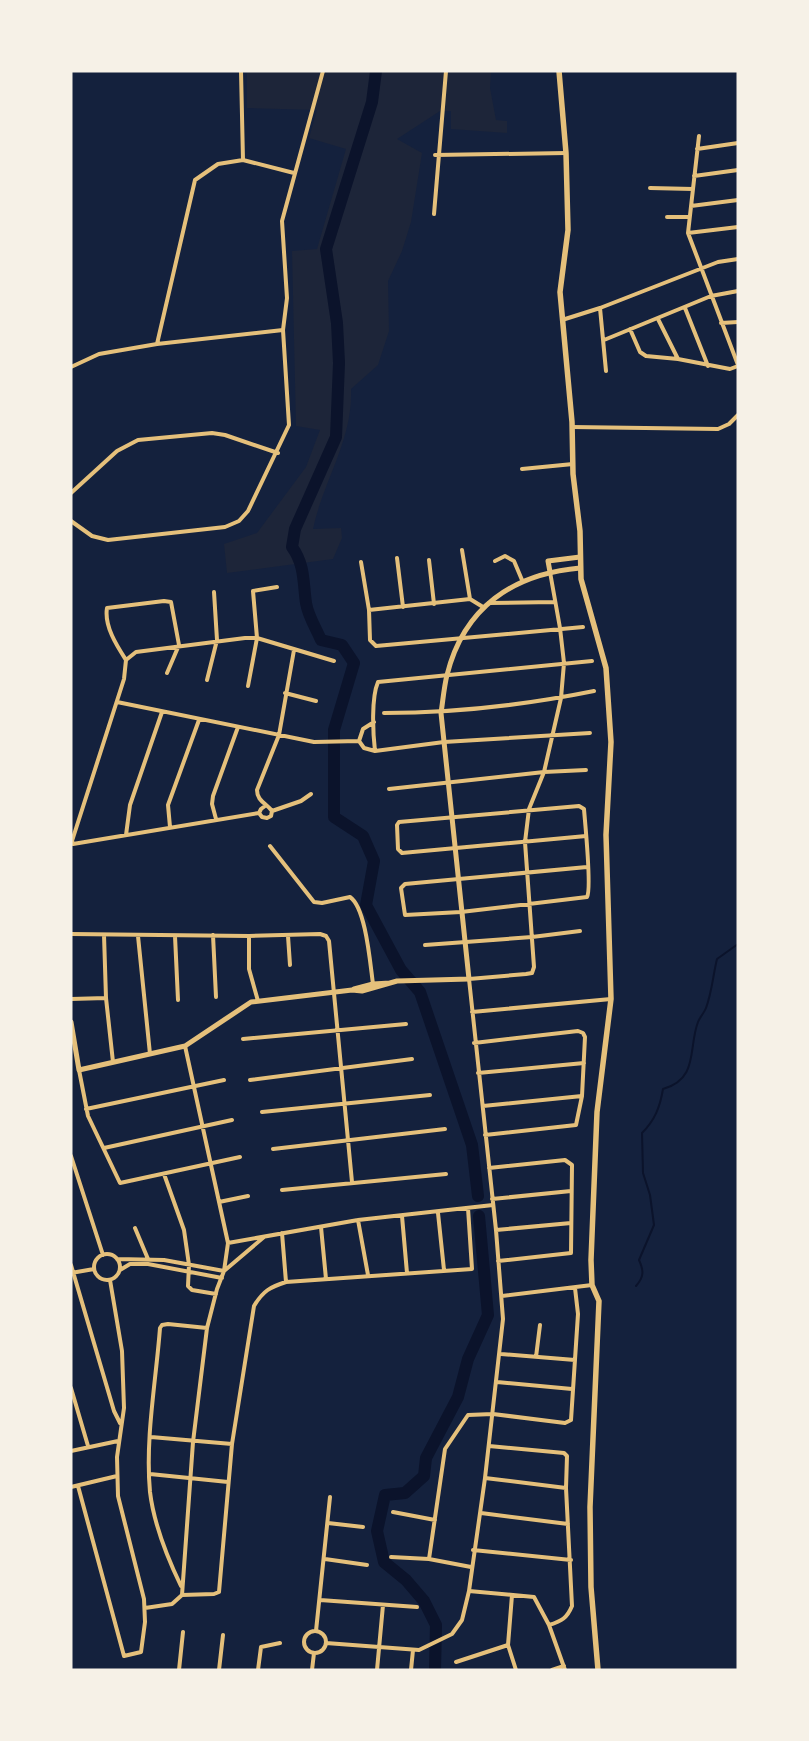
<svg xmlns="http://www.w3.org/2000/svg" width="809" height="1741" font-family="Jost,sans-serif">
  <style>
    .green { fill: #1d2539 }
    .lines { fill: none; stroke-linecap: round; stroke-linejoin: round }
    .stream { stroke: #0b132b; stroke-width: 2 }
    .river { stroke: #0b132b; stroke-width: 12 }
    .minor { stroke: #e5c07b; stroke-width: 4 }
    .tertiary { stroke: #e5c07b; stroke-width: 5 }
    .secondary { stroke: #e5c07b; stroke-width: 5.5 }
  </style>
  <rect width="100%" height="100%" fill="#14213d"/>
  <path class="green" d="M247 71H491L490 88 496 120 507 121V133L451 129V111H440L397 139 422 153 411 222 402 251 388 281 389 331 378 365 351 389C353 440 323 481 313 529L341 528 342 538 333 559 227 573 224 544 257 533 306 467 320 430 296 426 292 251 317 249 346 149 309 138 317 110 247 108Z"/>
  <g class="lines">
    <path class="stream" d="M636 1286C644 1277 644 1271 639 1260L654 1225 650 1195 643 1173 642 1133C655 1120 660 1107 663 1089 699 1079 688 1048 698 1022 700 1017 704 1013 706 1008 712 992 713 975 717 959L738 944"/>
    <path class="river" d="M376 71 372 102 326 249 337 323 339 363 336 437 295 529 292 547C305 565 303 582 306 603 308 616 316 628 321 640L342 645 354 663 334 730V817L363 836 374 861 366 905 401 970 420 992 472 1145 478 1196
      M435 1670 436 1625 424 1601 406 1580 384 1562 377 1531 385 1495 405 1493 424 1476 426 1458 458 1397 468 1359 488 1315 479 1216"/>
    <path class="minor" d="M241 71 243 160
      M699 136 688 233 738 365
      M697 149 738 143
      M435 155 566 153
      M694 176 738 170
      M650 188 693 189
      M691 206 738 200
      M434 214 446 71
      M667 217H689
      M688 233 738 227
      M600 308 606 371
      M685 308 708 366
      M658 319 678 359
      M562 320 600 308 718 262 738 259
      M721 323 738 322
      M630 329 640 352 646 356 678 359 730 369 738 366
      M604 340 711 296 738 291
      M157 344 195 180 218 164 243 160 294 173
      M71 367 99 354 157 344 283 330
      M572 427 718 429 729 424 738 415
      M522 469 573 464
      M71 493 117 451 138 440 212 433 225 435 278 453
      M71 521 92 536 108 540 225 527 239 521 248 511 289 425 283 330 287 298 282 221 323 71
      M462 550 470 599
      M397 558 403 607
      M429 560 434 604
      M495 561 505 556 514 561 522 580
      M361 562 369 610 370 640 376 646 583 627
      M489 603 554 602
      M369 610 470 599 483 607
      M126 660 124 679 72 841 73 844 259 813
      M126 660 136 652 245 638H257L334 661
      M126 660C117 646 104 626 107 608L164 601 171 602 179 645 167 673
      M207 680 217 640 214 592
      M248 686 257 638 253 591 277 587
      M285 693 316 701
      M117 702 314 742 359 741
      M384 713C454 713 525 705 594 691
      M359 741 364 748 375 751 444 742 590 733
      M359 741 363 729 374 722
      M375 751C373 734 371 698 378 682L592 661
      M389 789 544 772 586 770
      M265 806 261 809 259 813 262 817 267 818 271 816 272 811C266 803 257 801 257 790L279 735 294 650
      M272 811 301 801 311 794
      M216 819 212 804 213 796 238 727
      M170 827 168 805 199 720
      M126 835 130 805 162 712
      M586 836 402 853 398 849 397 825 399 822 579 806 584 809C585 823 592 889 587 897L461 912 405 915 401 888 405 884 587 867
      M270 846 314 902 322 903 350 897C366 908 370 963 373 984
      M71 934 249 936 320 934 326 936 329 941 352 1182
      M104 935 106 998 113 1062
      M213 935 216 997
      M138 936 150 1054
      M175 936 178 1000
      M249 936V969L258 1001
      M288 936 290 965
      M425 945 532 937 580 931
      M71 999 106 998
      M472 1012 611 999
      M243 1039 406 1024
      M474 1043 578 1031 583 1033 585 1037 582 1096 576 1125 485 1135
      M185 1046 228 1243 224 1271
      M79 1070 88 1116 120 1183 240 1157
      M478 1073 584 1063
      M250 1080 412 1059
      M483 1106 582 1096
      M86 1109 224 1080
      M262 1112 430 1095
      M104 1148 232 1120
      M273 1149 445 1129
      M71 1156 103 1255
      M489 1168 565 1160 572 1165 571 1253 498 1261
      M164 1174 184 1230 189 1265 188 1286 192 1290 216 1294
      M282 1190 446 1174
      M492 1199 571 1191
      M219 1202 248 1196
      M438 1213 444 1270
      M402 1216 407 1273
      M358 1220 368 1275
      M321 1227 326 1279
      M135 1228 148 1259
      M496 1230 571 1223
      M282 1233 286 1282
      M228 1243 358 1220 493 1205
      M94 1267a13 13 0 1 1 26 0a13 13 0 1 1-26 0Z
      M117 1259 164 1260 224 1271
      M71 1265 114 1411 120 1423
      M120 1270 130 1264H148L222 1278
      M71 1273 94 1269
      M502 1296 592 1285
      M501 1354 575 1360
      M536 1357 540 1325
      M497 1382 572 1389
      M71 1388 88 1446
      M151 1437 232 1444
      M489 1446 564 1453 567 1456 566 1488 572 1606C567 1618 562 1621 549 1625
      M71 1451 118 1441
      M150 1474 228 1482
      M485 1478 566 1488
      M78 1486 124 1656 141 1652 145 1622 144 1599 118 1496 117 1457 124 1408 122 1351 110 1280
      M71 1487 117 1476
      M393 1512 435 1520
      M481 1513 568 1524
      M328 1523 363 1527
      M473 1550 571 1560
      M391 1557 429 1559 471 1567
      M325 1559 367 1565
      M429 1559 445 1449 468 1415 493 1414 565 1423 571 1420 578 1314 575 1288
      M181 1586C167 1557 154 1525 150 1492 145 1439 156 1381 160 1328L162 1325 168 1324 207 1328
      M469 1591 534 1597 549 1625 565 1670
      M182 1595 193 1442 207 1328 217 1289 224 1271 264 1237
      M512 1595 508 1645 516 1670
      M320 1600 417 1607
      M145 1608 172 1604 182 1595 214 1594 219 1592 232 1444 254 1306C263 1291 270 1287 286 1282L472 1269 468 1208
      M316 1631 330 1497
      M304 1642a11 11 0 1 1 22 0a11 11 0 1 1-22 0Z
      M326 1643 419 1650 452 1634 462 1620 469 1591 485 1478 503 1319 496 1230 469 979 526 974 532 973 534 967 525 842 529 809 544 772 561 698 564 663 560 628 550 572
      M456 1662 508 1645
      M179 1670 183 1632
      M219 1670 223 1635
      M258 1670 261 1647 280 1643
      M312 1670 314 1653
      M377 1670 383 1605
      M411 1670 413 1650
      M552 1670 564 1666"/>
    <path class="tertiary" d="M550 572 548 561 580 557
      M354 989 373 984 390 983
      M71 1022 79 1070 185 1046 251 1002 352 990 362 991 397 981 469 979 441 713C443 700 444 687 447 675 464 607 513 574 580 568"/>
    <path class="secondary" d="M559 71 566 153 568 230 560 292 572 422 573 474 580 531 581 579 606 668 611 742 606 835 611 999 597 1112 591 1260 592 1285 599 1301 590 1507 591 1587 598 1670"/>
  </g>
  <rect width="809" height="1741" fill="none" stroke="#f6f1e7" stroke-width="145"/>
</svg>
